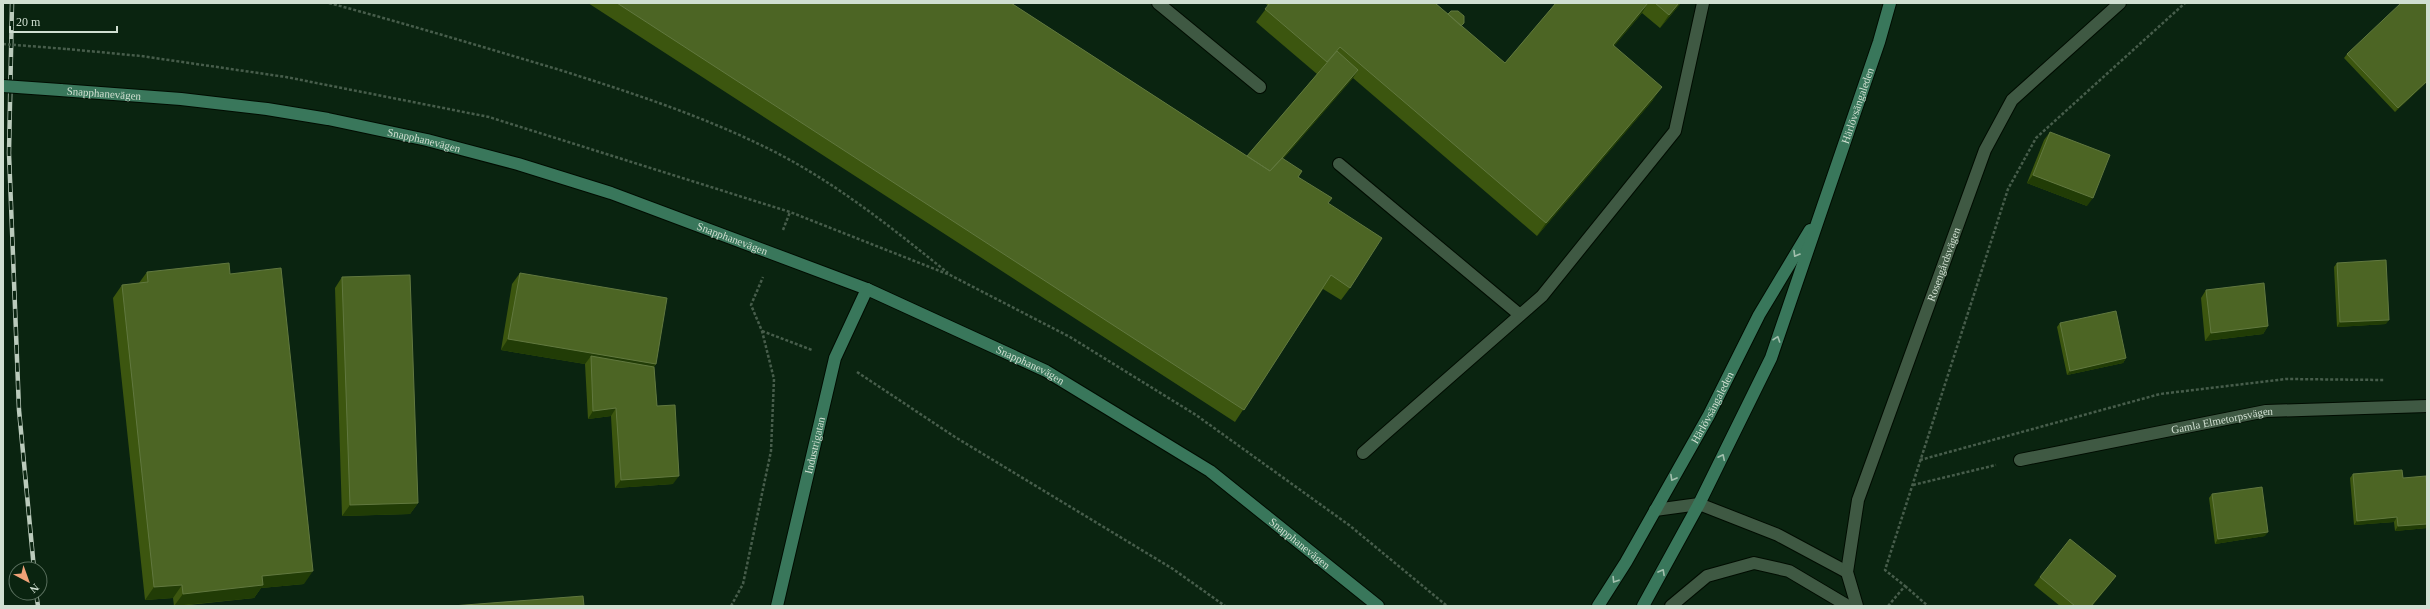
<svg xmlns="http://www.w3.org/2000/svg" width="2430" height="609" font-family="Georgia,serif">
  <style>
    .lines { fill: none; stroke-linecap: round; stroke-linejoin: round }
    .lane-casing { stroke: #000c01; stroke-width: 14 }
    .street-casing { stroke: #000c01; stroke-width: 14 }
    .secondary-casing { stroke: #000c01; stroke-width: 14 }
    .path { stroke: #475d4b; stroke-width: 2.5; stroke-dasharray: 3 2; stroke-linecap: butt }
    .lane { stroke: #3f5943; stroke-width: 12 }
    .street { stroke: #3f5943; stroke-width: 12 }
    .secondary { stroke: #39775b; stroke-width: 12 }
    .rail-casing { stroke: #bbcbbc; stroke-width: 4.5 }
    .rail { stroke: #0a2410; stroke-width: 3; stroke-dasharray: 9; stroke-linecap: butt }
    .secondary-bridge-casing { stroke: #000c01; stroke-width: 14; stroke-linecap: butt }
    .path-bridge { stroke: #475d4b; stroke-width: 2.5; stroke-dasharray: 3 2; stroke-linecap: butt }
    .secondary-bridge { stroke: #39775b; stroke-width: 12 }
    .wall { fill: #3c560f }
    .shaded-wall { fill: #213c06 }
    .building { fill: #4c6524; stroke: #61783f }
    .oneway { stroke: #a3c0ae }
    .labels { text-anchor: middle; dominant-baseline: central; stroke-width: 4; stroke-linejoin: round; paint-order: stroke }
    .street-label { font-size: 11px; fill: #d0dfd1; stroke: #0a2410 }
  </style>
  <rect width="100%" height="100%" fill="#0a2410"/>
  <g class="lines">
    <defs>
      <path id="lane" d="M1158 3 1260 87
        M1339 164 1520 315
        M1363 453 1542 296 1675 131 1703 3
        M1655 510 1699 504 1778 535 1847 572
        M1671 606 1707 576 1754 563 1789 571 1848 606"/>
      <g id="street">
        <path id="s1" d="M2020 460 2266 411 2427 406"/>
        <path id="s2" d="M1857 606 1847 572 1858 500 1985 150 2012 100 2120 3"/>
      </g>
      <g id="secondary">
        <path id="s3" d="M60 90 181 99 267 109 328 119 427 140 518 164 611 193 867 289 1046 371 1210 471 1378 606"/>
        <path id="s4" d="M777 606 835 358 867 289"/>
        <path id="s5" d="M1598 606 1626 562 1709 415 1759 315 1810 230"/>
        <path id="s6" d="M1643 606 1699 504 1771 358 1879 42 1890 3"/>
      </g>
    </defs>
    <use href="#lane" class="lane-casing"/>
    <use href="#street" class="street-casing"/>
    <use href="#secondary" class="secondary-casing"/>
    <path class="path" d="M329 3C407 24 483 47 560 70 632 93 703 116 771 150 835 182 892 228 948 273
      M67 49 141 56 286 77 489 117 790 212 950 275 1070 337 1196 415 1349 525 1447 606
      M783 230 790 212
      M762 331 812 350
      M857 372 955 437 1173 569 1225 606
      M1920 460 2160 394 2286 379 2384 380
      M1913 485 1996 465
      M1905 586 1928 606
      M731 606 743 584 771 451 774 379 762 331 751 305 763 277
      M1888 606 1905 586 1885 570 2008 189 2036 138 2185 3"/>
    <use href="#lane" class="lane"/>
    <use href="#street" class="street"/>
    <use href="#secondary" class="secondary"/>
    <defs>
      <path id="rail" d="M12 3 9 153 19 410 34 569
        M36 593 38 606"/>
    </defs>
    <use href="#rail" class="rail-casing"/>
    <use href="#rail" class="rail"/>
    <defs>
      <path id="secondary-bridge" d="M3 86 60 90"/>
    </defs>
    <use href="#secondary-bridge" class="secondary-bridge-casing"/>
    <path class="path-bridge" d="M3 44 67 49"/>
    <use href="#secondary-bridge" class="secondary-bridge"/>
  </g>
  <path class="wall" d="M588 3H1011L1247 156 1317 74 1256 22 1268 6 1265 3H1435L1448 14 1464 23 1461 26 1505 63 1556 3H1681L1660 28 1642 13 1614 46 1653 100 1537 236 1353 78 1283 159 1298 177 1328 203 1350 288 1341 300 1323 289 1235 422Z
    M2427 3V82L2395 112 2344 58 2347 54Z
    M2050 132 2087 206 2027 183 2044 140Z
    M2337 263 2386 324 2337 327 2334 267Z
    M147 272 230 274 304 584 261 588 254 598 179 606H174L173 598 145 600 113 298 122 285 139 283Z
    M520 273 656 364 654 367 657 406 673 484 615 488 611 416 588 419 585 364 501 350 512 284Z
    M342 277 418 503 410 514 342 516 335 288Z
    M2206 290 2268 326 2263 334 2205 341 2201 298Z
    M2060 323 2126 358 2123 363 2067 375 2057 327Z
    M2353 474 2403 478 2427 528 2395 531 2394 522 2354 525 2350 478Z
    M2212 494 2265 536 2215 544 2209 498Z
    M2116 576 2110 584 2092 606H2060L2034 585 2040 577Z"/>
  <path class="shaded-wall" d="M1648 3 1642 13 1604 58 1613 45Z
    M1679 3H1681L1660 28 1669 15Z
    M1358 70 1353 78 1261 184 1267 176Z
    M2427 81V82L2395 112 2398 108Z
    M1662 87 1653 100 1537 236 1546 223Z
    M2033 175 2093 198 2087 206 2027 183Z
    M2389 320 2386 324 2337 327 2340 322Z
    M2268 326 2263 334 2205 341 2211 333Z
    M508 339 656 364 648 375 591 356 585 364 501 350Z
    M2126 358 2123 363 2067 375 2070 371Z
    M616 408 611 416 588 419 593 411Z
    M679 476 673 484 615 488 621 480Z
    M418 503 410 514 342 516 350 505Z
    M2397 517 2394 522 2354 525 2357 521Z
    M2427 524V528L2395 531 2398 526Z
    M2268 532 2265 536 2215 544 2218 539Z
    M313 571 304 584 261 588 254 598 174 606 183 594 262 576Z
    M2116 576 2110 584 2092 606H2091Z
    M182 585 173 598 145 600 154 587Z"/>
  <path class="building" d="M617 3H1011L1270 171 1282 158 1302 171 1298 177 1332 198 1328 203 1382 238 1350 288 1331 275 1244 410Z
    M1270 3H1435L1505 63 1556 3H1648L1613 45 1662 87 1546 223 1340 47 1327 62 1265 9Z
    M1655 3H1679L1669 15Z
    M2401 3H2427V81L2398 108 2347 54Z
    M1451 11H1458L1464 16V23L1461 26 1448 14Z
    M1337 51 1358 70 1282 158 1270 171 1247 156Z
    M2050 132 2110 155 2093 198 2033 175Z
    M2386 260 2389 320 2340 322 2337 263Z
    M229 263 230 274 281 268 313 571 262 576 263 585 183 594 182 585 154 587 122 285 148 282 147 272Z
    M520 273 667 298 656 364 508 339Z
    M410 275 418 503 350 505 342 277Z
    M2264 283 2268 326 2211 333 2206 290Z
    M2116 311 2126 358 2070 371 2060 323Z
    M591 356 654 367 657 406 675 405 679 476 621 480 616 408 593 411Z
    M2402 470 2403 478 2426 476 2427 490V524L2398 526 2397 517 2357 521 2353 474Z
    M2262 487 2268 532 2218 539 2212 494Z
    M2070 539 2116 576 2091 606H2075L2040 577Z
    M583 596 584 606H452Z"/>
  <defs><path id="oneway-chevron" d="M-2-3.5L2.5 0L-2 3.5" fill="none" stroke-width="1.6" stroke-linecap="round" stroke-linejoin="round"/></defs>
  <g class="oneway">
    <use href="#oneway-chevron" transform="translate(1796 254) rotate(121)"/>
    <use href="#oneway-chevron" transform="translate(1777 339) rotate(-71)"/>
    <use href="#oneway-chevron" transform="translate(1722 457) rotate(-64)"/>
    <use href="#oneway-chevron" transform="translate(1673 478) rotate(119)"/>
    <use href="#oneway-chevron" transform="translate(1662 572) rotate(-61)"/>
    <use href="#oneway-chevron" transform="translate(1615 580) rotate(122)"/>
  </g>
  <g class="labels">
    <g class="street-label">
      <text stroke="none"><textPath href="#s3" startOffset="44">Snapphanevägen</textPath></text>
      <text stroke="none"><textPath href="#s6" startOffset="546">Härlövsängaleden</textPath></text>
      <text stroke="none"><textPath href="#s3" startOffset="368">Snapphanevägen</textPath></text>
      <text stroke="none"><textPath href="#s3" startOffset="692">Snapphanevägen</textPath></text>
      <text stroke="none"><textPath href="#s2" startOffset="359">Rosengårdsvägen</textPath></text>
      <text stroke="none"><textPath href="#s3" startOffset="1016">Snapphanevägen</textPath></text>
      <text stroke="none"><textPath href="#s5" startOffset="229">Härlövsängaleden</textPath></text>
      <text stroke="none"><textPath href="#s1" startOffset="206">Gamla Elmetorpsvägen</textPath></text>
      <text stroke="none"><textPath href="#s4" startOffset="165">Industrigatan</textPath></text>
      <text stroke="none"><textPath href="#s3" startOffset="1340">Snapphanevägen</textPath></text>
    </g>
  </g>
  <rect width="2430" height="609" fill="none" stroke="#d0dfd1" stroke-width="8"/>
  <g transform="translate(28 581) rotate(139)"><circle r="19" fill="#0a2410" stroke="#596f5d"/>
  <path d="M0-3L7 15L0 10L-7 15Z" fill="#f0a278"/>
  <text y="-6" font-size="11" font-weight="bold" text-anchor="middle" fill="#d0dfd1">N</text>
  </g>
  <path d="M10 26v6h107v-6" fill="none" stroke="#d0dfd1" stroke-width="2"/>
  <text x="16" y="26" font-size="12" fill="#d0dfd1" stroke="#0a2410" stroke-width="3" paint-order="stroke">20 m</text>
</svg>
